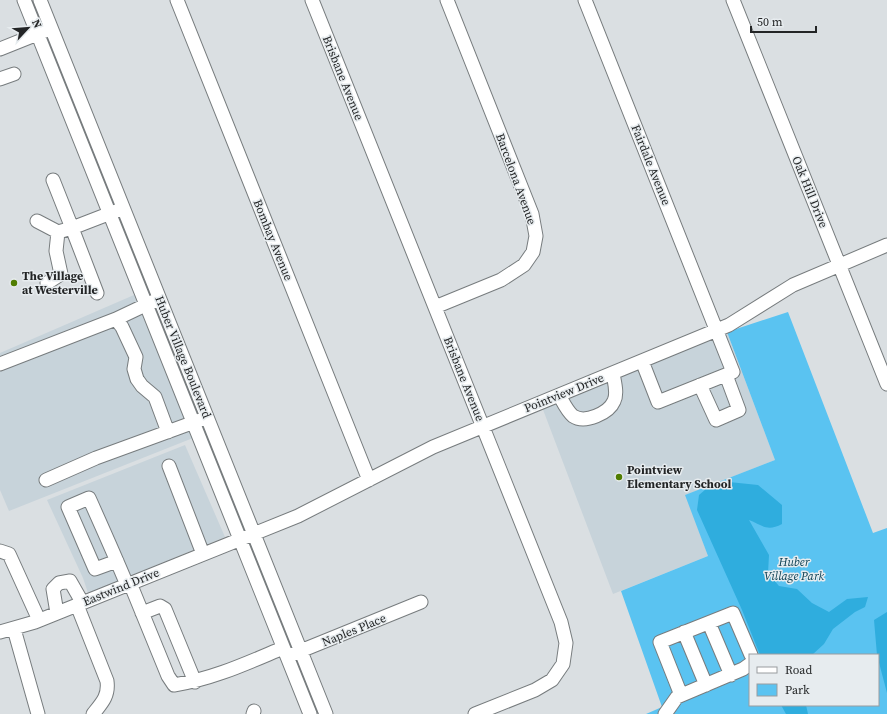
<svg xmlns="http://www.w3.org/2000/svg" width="887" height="714" font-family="'Source Serif 4',serif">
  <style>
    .built { fill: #c7d3da }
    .green { fill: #5ac3f1; fill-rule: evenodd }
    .forest { fill: #2fadde }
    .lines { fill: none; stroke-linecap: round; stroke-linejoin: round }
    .minor-casing { stroke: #777c7e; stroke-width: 15 }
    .minor { stroke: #fff; stroke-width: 13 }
    .poi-dot { fill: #507d01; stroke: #e7ecef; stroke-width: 1.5 }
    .labels { text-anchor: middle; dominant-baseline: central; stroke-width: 3; stroke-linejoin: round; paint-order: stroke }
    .street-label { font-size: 12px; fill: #232526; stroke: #e7ecef }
    .poi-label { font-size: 12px; font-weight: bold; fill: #232526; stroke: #e7ecef; text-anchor: start }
    .park-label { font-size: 12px; font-style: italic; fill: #0c4054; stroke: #e7ecef }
  </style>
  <rect width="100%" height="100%" fill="#dadfe2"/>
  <path class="built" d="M134 295 193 438 9 511 0 490V353Z
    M727 332 775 460 686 495 708 556 613 594 542 407Z
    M185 445 225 537 88 593 83 578 47 500Z"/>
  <path class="green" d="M788 312 873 533 887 528V714H646L662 707 621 591 708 556 685 495 775 460 727 332ZM750 655H878V705H750Z"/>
  <path class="forest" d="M729 482 758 485 782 505V524C767 532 762 525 749 520L769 555 768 573 779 586 797 589 812 603 829 612 847 599 868 597 865 607 855 612 833 629 824 644 812 655H760L742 610 697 510 699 495 713 483Z
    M887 612V693L877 655 874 620Z
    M781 705H806L808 714H786Z"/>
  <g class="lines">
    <defs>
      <path id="minor" d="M24 0 310 714
        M40 0 326 714
        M177 0 369 480
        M312 0 561 622 566 643 563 664 552 680 535 690 475 714
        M585 0 733 372 658 402 642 361
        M733 0 887 384
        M0 49 45 31
        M0 79 14 74
        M53 180 72 228 116 211
        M37 221 58 232 72 228 97 293
        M47 283 61 274 56 251 58 232
        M435 307 501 280 524 265 533 252 536 236 532 214 447 0
        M116 319 154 301
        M0 364 116 319 122 327 136 357 134 369 137 379 142 386 155 397 168 432
        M700 385 716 420 739 410 726 375
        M559 395C563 402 567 411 573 416 585 424 609 413 614 401 618 393 614 381 613 373
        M169 466 203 554
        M46 480 96 458 200 420
        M0 551 9 554 39 620
        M117 561 95 569 68 507 89 498C102 527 115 556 127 585
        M130 583 168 676 174 685C213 679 247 663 283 648
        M77 605 107 681C109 696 102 703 93 714
        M57 613 53 589 59 583 70 581 82 602
        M142 613 160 606 165 609 195 682
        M709 623 731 675
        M14 629 38 714
        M0 632 35 622 298 516 433 447 729 325 793 285 887 245
        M684 632 706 685
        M293 654 421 602
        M681 695 660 642 733 613 751 655
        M253 714 254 711
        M665 714 677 697 743 669 750 664"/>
    </defs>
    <use href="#minor" class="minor-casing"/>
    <use href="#minor" class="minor"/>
  </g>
  <g class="poi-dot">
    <circle cx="14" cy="283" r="4"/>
    <circle cx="619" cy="477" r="4"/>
  </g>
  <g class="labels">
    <g class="street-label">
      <text transform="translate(343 78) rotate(68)">Brisbane Avenue</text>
      <text transform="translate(651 165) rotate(68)">Fairdale Avenue</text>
      <text transform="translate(516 179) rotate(70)">Barcelona Avenue</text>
      <text transform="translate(810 192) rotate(68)">Oak Hill Drive</text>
      <text transform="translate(273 240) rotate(68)">Bombay Avenue</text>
      <text transform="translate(183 357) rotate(68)">Huber Village Boulevard</text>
      <text transform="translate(464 379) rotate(68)">Brisbane Avenue</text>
      <text transform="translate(564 393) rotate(-22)">Pointview Drive</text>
      <text transform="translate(121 587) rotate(-22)">Eastwind Drive</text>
      <text transform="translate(354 630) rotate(-22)">Naples Place</text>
    </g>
    <g class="poi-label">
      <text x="22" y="276">The Village<tspan x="22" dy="14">at Westerville</tspan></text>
      <text x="627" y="470">Pointview<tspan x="627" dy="14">Elementary School</tspan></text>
    </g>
    <g class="park-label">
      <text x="794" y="562">Huber<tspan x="794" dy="14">Village Park</tspan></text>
    </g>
  </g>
  <rect x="749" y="654" width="130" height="52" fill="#e7ecef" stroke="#999c9f"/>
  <rect x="757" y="667" width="20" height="6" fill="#ffffff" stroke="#999c9f"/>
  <text x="785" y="674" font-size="12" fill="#232526">Road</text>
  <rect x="757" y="684" width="20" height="12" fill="#5ac3f1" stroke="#999c9f"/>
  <text x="785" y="694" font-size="12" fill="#232526">Park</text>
  <g transform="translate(28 28) rotate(64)" stroke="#e7ecef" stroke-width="3" paint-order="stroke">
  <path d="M0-3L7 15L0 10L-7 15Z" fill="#232526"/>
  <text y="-6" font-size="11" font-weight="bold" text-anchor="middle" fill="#232526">N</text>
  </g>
  <path d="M751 26v6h65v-6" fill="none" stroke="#232526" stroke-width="2"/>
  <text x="757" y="26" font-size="12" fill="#232526" stroke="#e7ecef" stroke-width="3" paint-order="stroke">50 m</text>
</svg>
